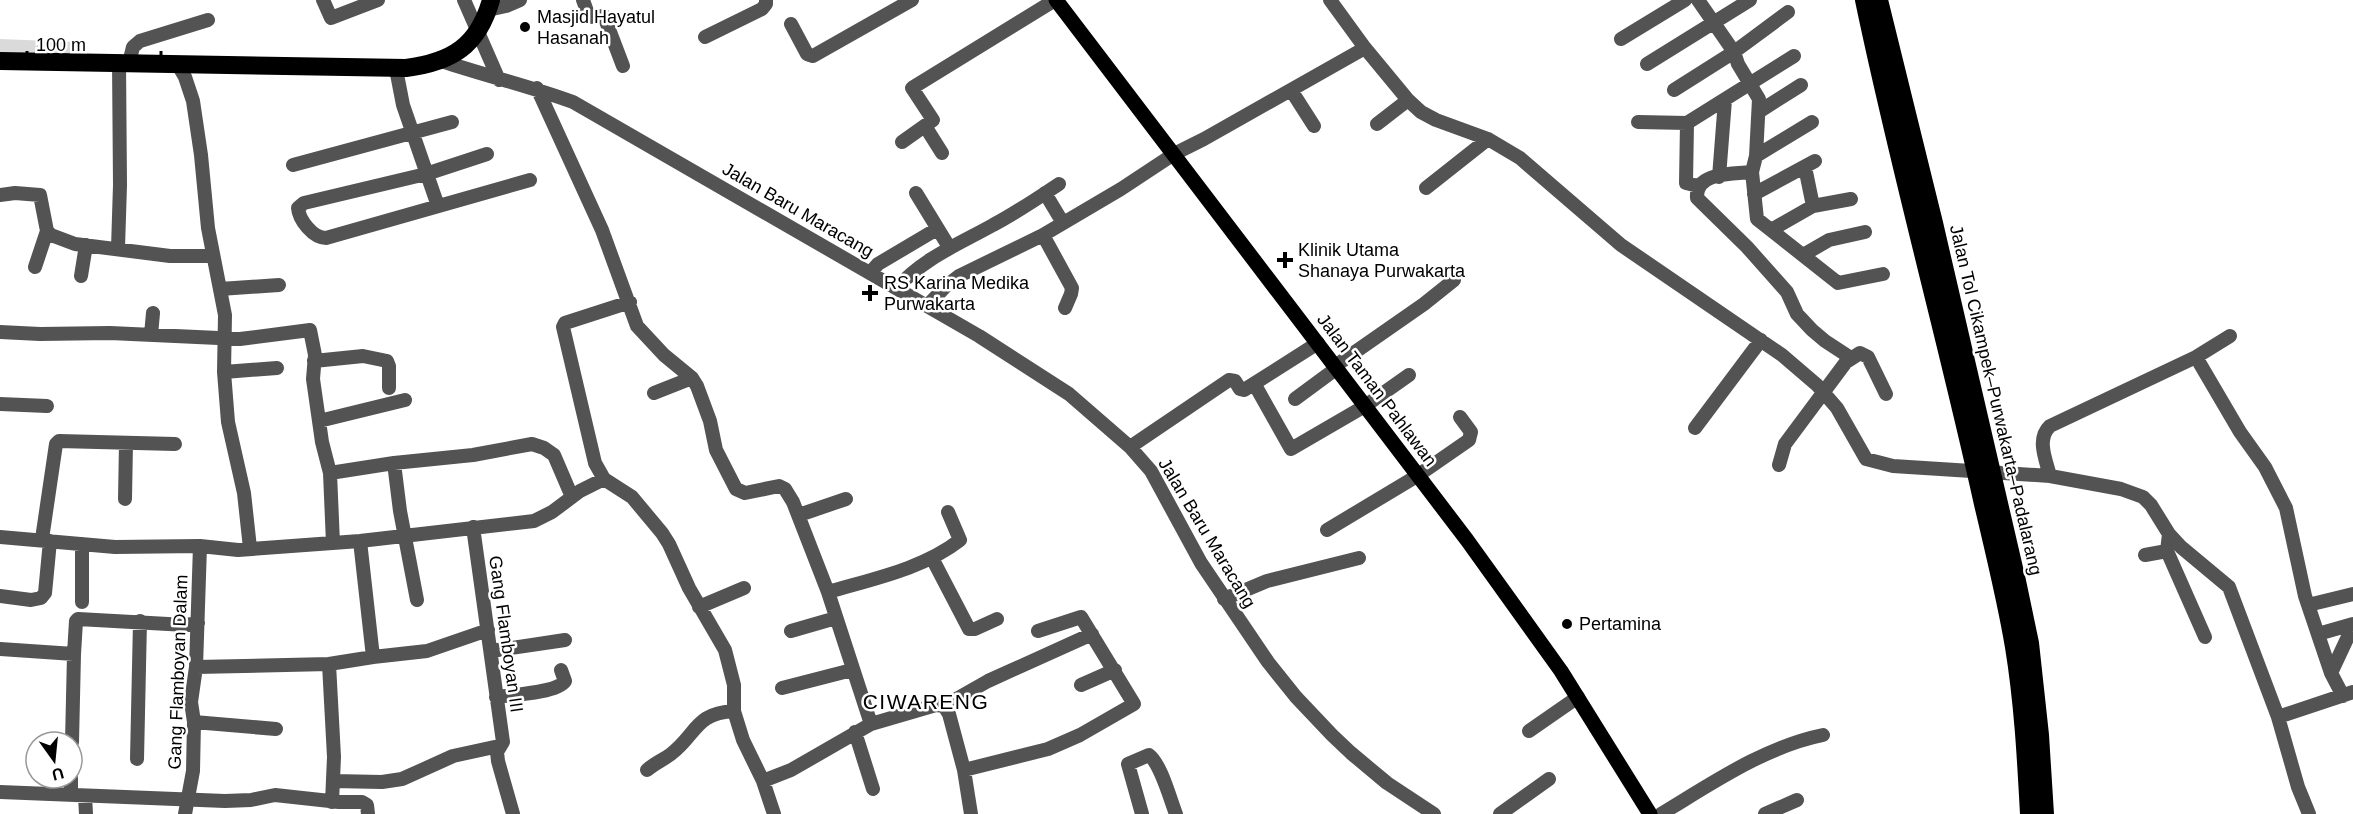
<svg xmlns="http://www.w3.org/2000/svg" width="2353" height="814" font-family="Helvetica,sans-serif">
  <style>
    .green { fill: #dadada }
    .lines { fill: none; stroke-linecap: round; stroke-linejoin: round }
    .minor { stroke: #535353; stroke-width: 14 }
    .major { stroke: #000; stroke-width: 15 }
    .highway { stroke: #000; stroke-width: 18 }
    .poi-dot { fill: #000; stroke: #fff; stroke-width: 2 }
    .labels { text-anchor: middle; dominant-baseline: central; stroke-width: 5; stroke-linejoin: round; paint-order: stroke }
    .poi-label { font-size: 18px; fill: #000; stroke: #fff; text-anchor: start }
    .street-label { font-size: 18px; fill: #000; stroke: #fff }
    .quarter-label { font-size: 21px; letter-spacing: 1.5px; fill: #000; stroke: #fff }
  </style>
  <rect width="100%" height="100%" fill="#fff"/>
  <path class="green" d="M0 39 74 42 80 44 83 48 84 58 0 55Z"/>
  <g class="lines">
    <path class="minor" d="M323 0 331 18 378 0
      M464 0 499 80
      M583 0 589 17 604 16 623 66
      M1330 0 1365 48 1408 100 1421 112 1436 120 1488 139 1520 158 1621 245 1782 355 1817 385 1837 408 1866 459 1893 466 2050 476 2121 489 2143 497 2151 505 2169 534 2181 547 2229 587 2278 717 2298 787 2309 814
      M1698 0 1734 52 1738 64 1759 99 1756 156 1752 172C1732 174 1695 172 1697 198L1747 247 1787 292 1797 314 1812 330 1825 341 1851 358
      M488 10 506 6 520 0
      M791 24 807 54 813 56 912 0
      M705 37 762 9 766 4V0
      M1621 39 1685 0
      M442 61C486 76 530 86 573 102L979 336 1069 394 1130 447 1151 471 1201 563 1268 662 1296 697 1332 735 1351 753 1387 783 1434 814
      M129 63 133 47 140 41 208 20
      M1647 64 1750 0
      M178 65 185 77 193 101 201 155 208 228 225 315 224 372 228 422 244 493 250 548
      M396 69 403 105 438 206
      M537 88 602 230 637 326 664 355 692 378 697 386 710 421 716 450 736 489 745 493 779 486 785 489 793 502 828 592 871 724 936 705 944 706 949 714 964 770 971 814
      M1291 90 1314 126
      M1674 90 1734 52 1788 12
      M1760 111 1801 85
      M1638 122 1687 123 1794 56
      M1687 123 1686 183 1698 186
      M1377 124 1408 100
      M925 126 942 153
      M902 142 933 120 912 88 1055 0
      M487 154 426 174 304 203 298 208C299 220 313 238 326 238L530 180
      M1756 156 1812 122
      M293 165 452 122
      M1805 167 1813 206
      M1752 172 1757 219 1838 283 1883 274
      M1719 177 1725 100
      M1426 188 1488 139
      M916 193 949 247
      M1045 193 1063 223
      M1754 194 1815 161
      M0 195 15 193 40 195 47 231 51 235 75 244 170 256H212
      M1771 230 1813 206 1851 199
      M1043 235 1072 288 1071 294 1065 308
      M118 248 120 185 119 62
      M1803 255 1829 240 1865 232
      M35 267 47 231
      M870 273 878 264 937 229
      M81 276 86 245
      M897 288C922 259 959 244 993 225 1016 213 1038 198 1059 184
      M220 289 279 285
      M630 302 565 323 563 327 595 463 604 479 632 497 662 533 669 544 689 588 725 650 734 685V711L743 740 763 781 774 814
      M927 306 946 286 959 276 1043 235 1121 189 1174 154 1204 139 1365 48
      M0 332 40 334 110 333 240 339 310 330 315 355 313 379 322 442 330 473 333 543
      M151 335 153 313
      M2196 357 2240 432 2265 467 2286 508 2305 596 2331 673 2343 696
      M314 361 363 356 387 361 389 366V388
      M1335 366 1424 304 1454 280
      M224 372 277 368
      M1255 385 1291 449 1365 406 1409 375
      M654 393 692 378
      M1295 399 1337 368
      M0 404 47 406
      M319 421 405 400
      M1695 428 1761 340
      M1130 447 1229 380 1235 381 1240 389 1244 390 1318 343
      M394 463 400 511 417 600
      M1779 465 1785 444 1846 362 1860 353 1868 357 1886 394
      M330 473 394 463 473 455 532 444 544 448 554 455 572 497
      M2050 476C2046 460 2036 439 2050 426L2196 357 2230 336
      M125 499 126 443
      M799 515 846 499
      M473 527 503 742 497 752 498 761 513 814
      M1327 530 1417 476 1469 440 1471 432 1460 417
      M2169 534 2167 551 2205 637
      M0 537 115 547 200 546 238 550 360 541 534 521 552 512 580 491 604 479
      M42 539 56 444 59 441 175 444
      M2145 555 2167 551
      M932 558 969 629H975L997 619
      M828 592C872 579 923 569 960 540L948 512
      M0 596 31 600 41 598 45 593 50 541
      M1224 599 1267 581 1359 558
      M82 602V544
      M2308 605 2353 594
      M699 607 744 588
      M791 631 836 618
      M2318 634 2353 624
      M0 649 74 654 76 621 78 619 186 625 198 623
      M491 651 565 640
      M373 657 427 651 488 630
      M196 667 329 664
      M2331 673 2353 626
      M1081 685 1115 670
      M782 688 852 670
      M496 697C511 695 557 693 565 681L561 670
      M944 706 988 681 1092 634
      M2278 717 2353 692
      M194 722 276 729
      M1529 731 1578 697
      M855 732 873 789
      M72 742 74 654
      M137 759 140 621
      M647 770C655 763 663 760 671 754 697 734 695 713 734 711
      M964 770 1048 749 1080 735 1134 704 1081 617 1038 631
      M333 781 382 782 402 779 453 756 499 746
      M763 781 791 770 871 724
      M0 792 225 801 251 800 275 795 339 802H362L367 805 368 814
      M71 794V778
      M85 796 86 814
      M332 802 334 757 329 664 373 657 360 541
      M185 814 193 771 194 722 191 702 196 667 200 546
      M1142 814 1128 764 1149 755C1161 764 1170 799 1176 814
      M1500 814 1549 779
      M1661 814C1711 784 1764 747 1823 735
      M1765 814 1797 800"/>
    <path class="major" d="M1056 0 1467 540 1561 671 1650 814"/>
    <path class="highway" d="M1864 0C1899 169 1946 336 1983 504 1994 551 2006 599 2014 647 2023 702 2026 758 2029 814
      M1879 0 1934 223 2017 581 2030 643 2040 735 2045 814
      M0 61 406 68C452 62 478 46 491 0"/>
  </g>
  <g class="poi-dot">
    <circle cx="525" cy="27" r="6"/>
    <path d="M1282 251h6v6h6v6h-6v6h-6v-6h-6v-6h6z"/>
    <path d="M867 284h6v6h6v6h-6v6h-6v-6h-6v-6h6z"/>
    <circle cx="1567" cy="624" r="6"/>
  </g>
  <g class="labels">
    <g class="poi-label">
      <text x="537" y="17">Masjid Hayatul<tspan x="537" dy="21">Hasanah</tspan></text>
      <text x="1298" y="250">Klinik Utama<tspan x="1298" dy="21">Shanaya Purwakarta</tspan></text>
      <text x="884" y="283">RS Karina Medika<tspan x="884" dy="21">Purwakarta</tspan></text>
      <text x="1579" y="624">Pertamina</text>
    </g>
    <g class="street-label">
      <text transform="translate(798 210) rotate(30)">Jalan Baru Maracang</text>
      <text transform="translate(1377 390) rotate(53)">Jalan Taman Pahlawan</text>
      <text transform="translate(1996 400) rotate(77)">Jalan Tol Cikampek–Purwakarta–Padalarang</text>
      <text transform="translate(1207 533) rotate(59)">Jalan Baru Maracang</text>
      <text transform="translate(506 634) rotate(82)">Gang Flamboyan III</text>
      <text transform="translate(178 672) rotate(-88)">Gang Flamboyan Dalam</text>
    </g>
    <g class="quarter-label">
      <text x="926" y="701">CIWARENG</text>
    </g>
  </g>
  <g transform="translate(54 760) rotate(165)"><circle r="28" fill="#ffffff" stroke="#999999" stroke-width="1.5"/>
  <path d="M0-4.5L10 22L0 15L-10 22Z" fill="#000000"/>
  <text y="-9" font-size="16" font-weight="bold" text-anchor="middle" fill="#000000">U</text>
  </g>
  <path d="M27 51v9h134v-9" fill="none" stroke="#000000" stroke-width="3"/>
  <text x="36" y="51" font-size="18" fill="#000000" stroke="#ffffff" stroke-width="4.5" paint-order="stroke">100 m</text>
</svg>
